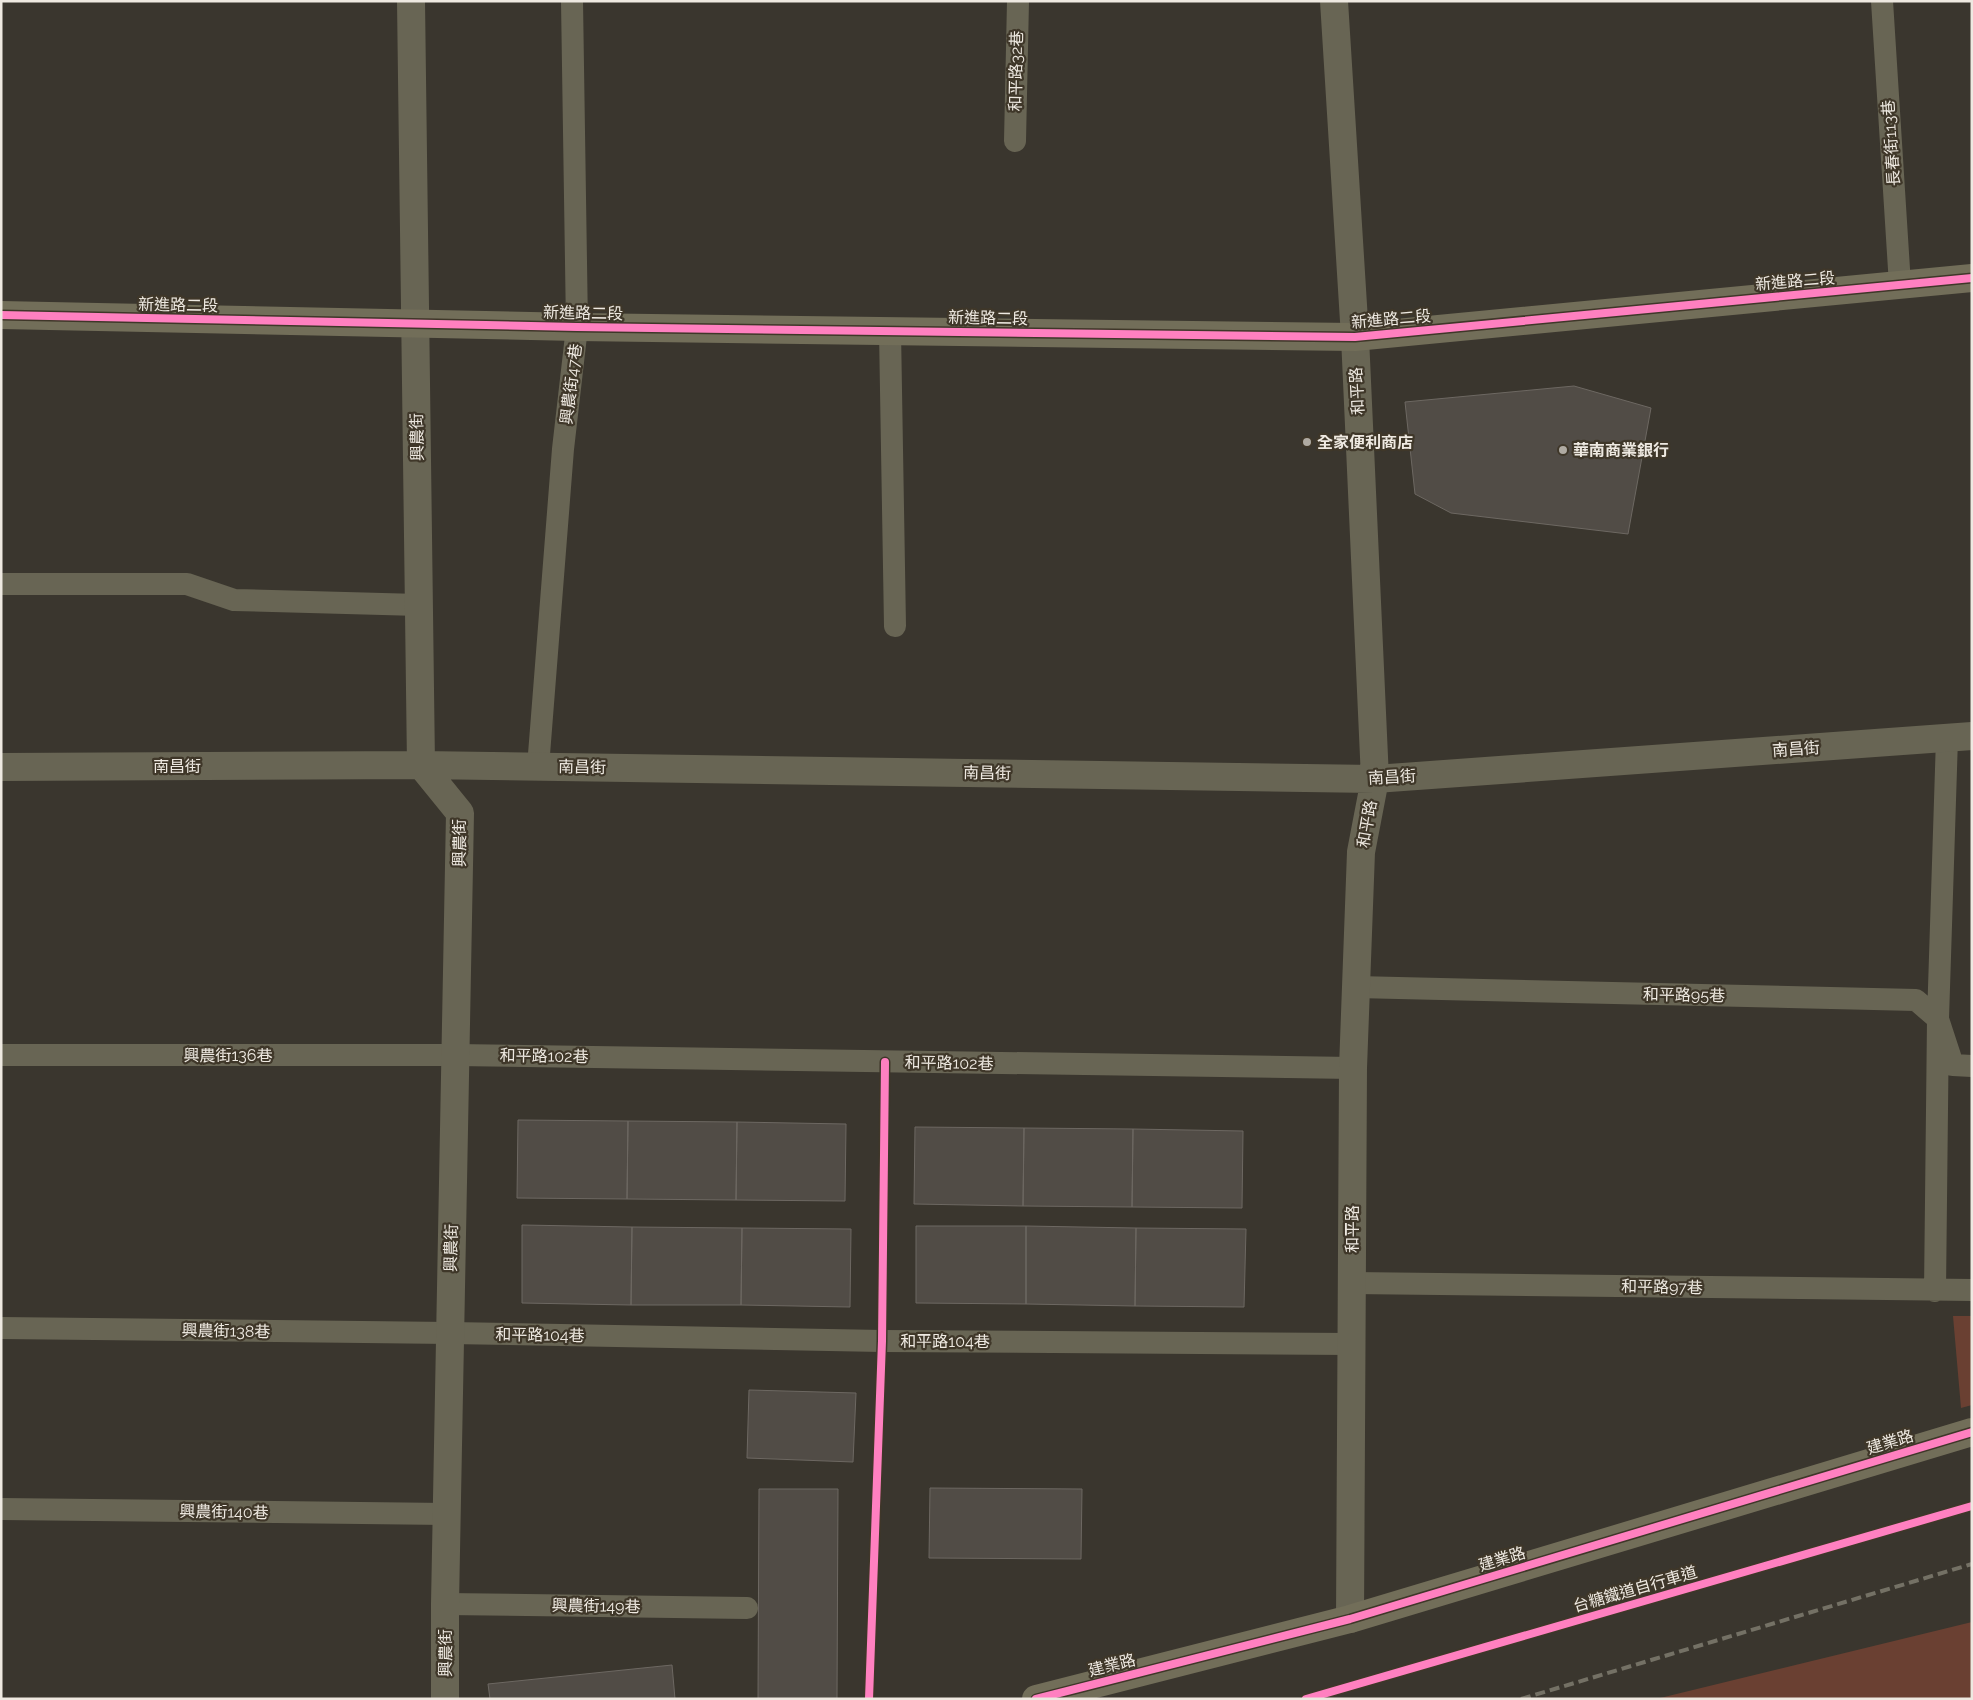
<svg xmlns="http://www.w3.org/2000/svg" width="1973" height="1700" font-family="Raleway,'Noto Sans TC',sans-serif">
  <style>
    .green { fill: #6a4032 }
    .building { fill: #514c46; stroke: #6d6862 }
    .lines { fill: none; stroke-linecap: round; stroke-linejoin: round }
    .lane { stroke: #686554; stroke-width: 22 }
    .street { stroke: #686554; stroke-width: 28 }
    .secondary { stroke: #726e59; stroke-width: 28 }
    .rail { stroke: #747165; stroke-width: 4; stroke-dasharray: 10 5; stroke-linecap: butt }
    .cycleway-casing { stroke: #3f3729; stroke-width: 11 }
    .cycleway { stroke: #ff80c0; stroke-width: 8 }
    .poi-dot { fill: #afaaa2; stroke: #3f3729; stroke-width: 2 }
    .labels { text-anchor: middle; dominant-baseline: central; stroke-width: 4.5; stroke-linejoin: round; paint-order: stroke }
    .street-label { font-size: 16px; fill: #eee9e1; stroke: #3f3729 }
    .poi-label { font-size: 16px; font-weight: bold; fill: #eee9e1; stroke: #3f3729; text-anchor: start }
  </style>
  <rect width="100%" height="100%" fill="#3a362e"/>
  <path class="green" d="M1953 1316H1972V1405L1961 1408Z
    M1972 1622V1699H1656Z"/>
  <path class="building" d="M1574 386 1651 408 1628 534 1451 513 1415 494 1405 402Z
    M518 1120 628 1121 627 1199 517 1198Z
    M628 1121 737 1122 736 1200 627 1199Z
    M737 1122 846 1124 845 1201 736 1200Z
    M915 1127 1024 1128 1023 1206 914 1204Z
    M1024 1128 1133 1129 1132 1207 1023 1206Z
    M1133 1129 1243 1131 1242 1208 1132 1207Z
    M522 1225 632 1227 631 1305 522 1303Z
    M916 1226H1026V1304L916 1303Z
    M1026 1226 1136 1228 1135 1306 1026 1304Z
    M632 1227 742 1228 741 1305H631Z
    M742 1228 851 1229 850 1307 741 1305Z
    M1136 1228 1246 1229 1244 1307 1135 1306Z
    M749 1390 856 1393 853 1462 747 1458Z
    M930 1488 1082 1489 1081 1559 929 1558Z
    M759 1489H838L837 1699H758Z
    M672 1665 675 1699H490L488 1684Z"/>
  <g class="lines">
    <path class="lane" d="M1882 1 1900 285
      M1015 141 1018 1
      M890 331 895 626
      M1 584H187L234 600 419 605
      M538 767 563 449 577 327 572 1
      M1356 987 1916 1000 1938 1019 1953 1065 1972 1066
      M1 1055H455L1353 1068
      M1352 1283 1972 1290
      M1935 1291 1938 1019 1947 738
      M1 1328 450 1333 882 1341 1351 1344
      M1 1509 447 1514
      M445 1604 747 1608"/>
    <path class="street" d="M411 1 421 765 460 813 445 1604V1699
      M1334 1 1355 337 1375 779 1361 852 1353 1068 1350 1619
      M1 767 421 765 1375 779 1972 736"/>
    <path class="secondary" d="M1 315 577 327 1355 337 1972 278
      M1036 1699 1350 1619 1972 1432"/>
    <path class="rail" d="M1521 1699 1972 1564"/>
    <defs>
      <path id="cycleway" d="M1 315 577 327 1355 337 1972 278
        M869 1699 882 1341 885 1062
        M1036 1699 1350 1619 1972 1432
        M1306 1699 1972 1506"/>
    </defs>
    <use href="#cycleway" class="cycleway-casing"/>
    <use href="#cycleway" class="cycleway"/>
  </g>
  <g class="poi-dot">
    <circle cx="1307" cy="442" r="5"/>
    <circle cx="1563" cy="450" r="5"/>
  </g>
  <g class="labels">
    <g class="street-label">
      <text transform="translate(1016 71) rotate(-89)">和平路32巷</text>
      <text transform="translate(1891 143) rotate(-94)">長春街113巷</text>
      <text transform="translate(1795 281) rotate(-5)">新進路二段</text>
      <text transform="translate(178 305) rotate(1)">新進路二段</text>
      <text transform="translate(583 313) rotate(1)">新進路二段</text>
      <text transform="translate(988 318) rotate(1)">新進路二段</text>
      <text transform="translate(1391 319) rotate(-5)">新進路二段</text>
      <text transform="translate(571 384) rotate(-83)">興農街47巷</text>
      <text transform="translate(1357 391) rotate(-93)">和平路</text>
      <text transform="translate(417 437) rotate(-91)">興農街</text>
      <text transform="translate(1796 749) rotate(-4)">南昌街</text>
      <text x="177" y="766">南昌街</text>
      <text transform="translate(582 767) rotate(1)">南昌街</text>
      <text transform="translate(987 773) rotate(1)">南昌街</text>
      <text transform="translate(1392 777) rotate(-3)">南昌街</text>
      <text transform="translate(1367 824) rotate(-80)">和平路</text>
      <text transform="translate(459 843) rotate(-90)">興農街</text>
      <text transform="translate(1684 995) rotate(1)">和平路95巷</text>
      <text x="228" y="1055">興農街136巷</text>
      <text transform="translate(544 1056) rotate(1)">和平路102巷</text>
      <text transform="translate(949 1063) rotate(1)">和平路102巷</text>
      <text transform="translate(1352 1229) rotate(-90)">和平路</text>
      <text transform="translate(451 1248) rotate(-89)">興農街</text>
      <text transform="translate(1662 1287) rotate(1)">和平路97巷</text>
      <text transform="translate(226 1331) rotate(1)">興農街138巷</text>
      <text transform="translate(540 1335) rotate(1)">和平路104巷</text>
      <text x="945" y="1341">和平路104巷</text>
      <text transform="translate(1890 1442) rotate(-17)">建業路</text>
      <text transform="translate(224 1512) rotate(1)">興農街140巷</text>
      <text transform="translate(1502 1559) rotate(-17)">建業路</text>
      <text transform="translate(1635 1589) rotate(-16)">台糖鐵道自行車道</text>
      <text transform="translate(596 1606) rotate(1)">興農街149巷</text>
      <text transform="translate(445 1653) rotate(-90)">興農街</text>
      <text transform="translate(1112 1665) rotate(-14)">建業路</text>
    </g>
    <g class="poi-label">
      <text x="1317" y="442">全家便利商店</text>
      <text x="1573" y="450">華南商業銀行</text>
    </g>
  </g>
  <rect width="1973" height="1700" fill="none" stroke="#eee9e1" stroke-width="5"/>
</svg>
